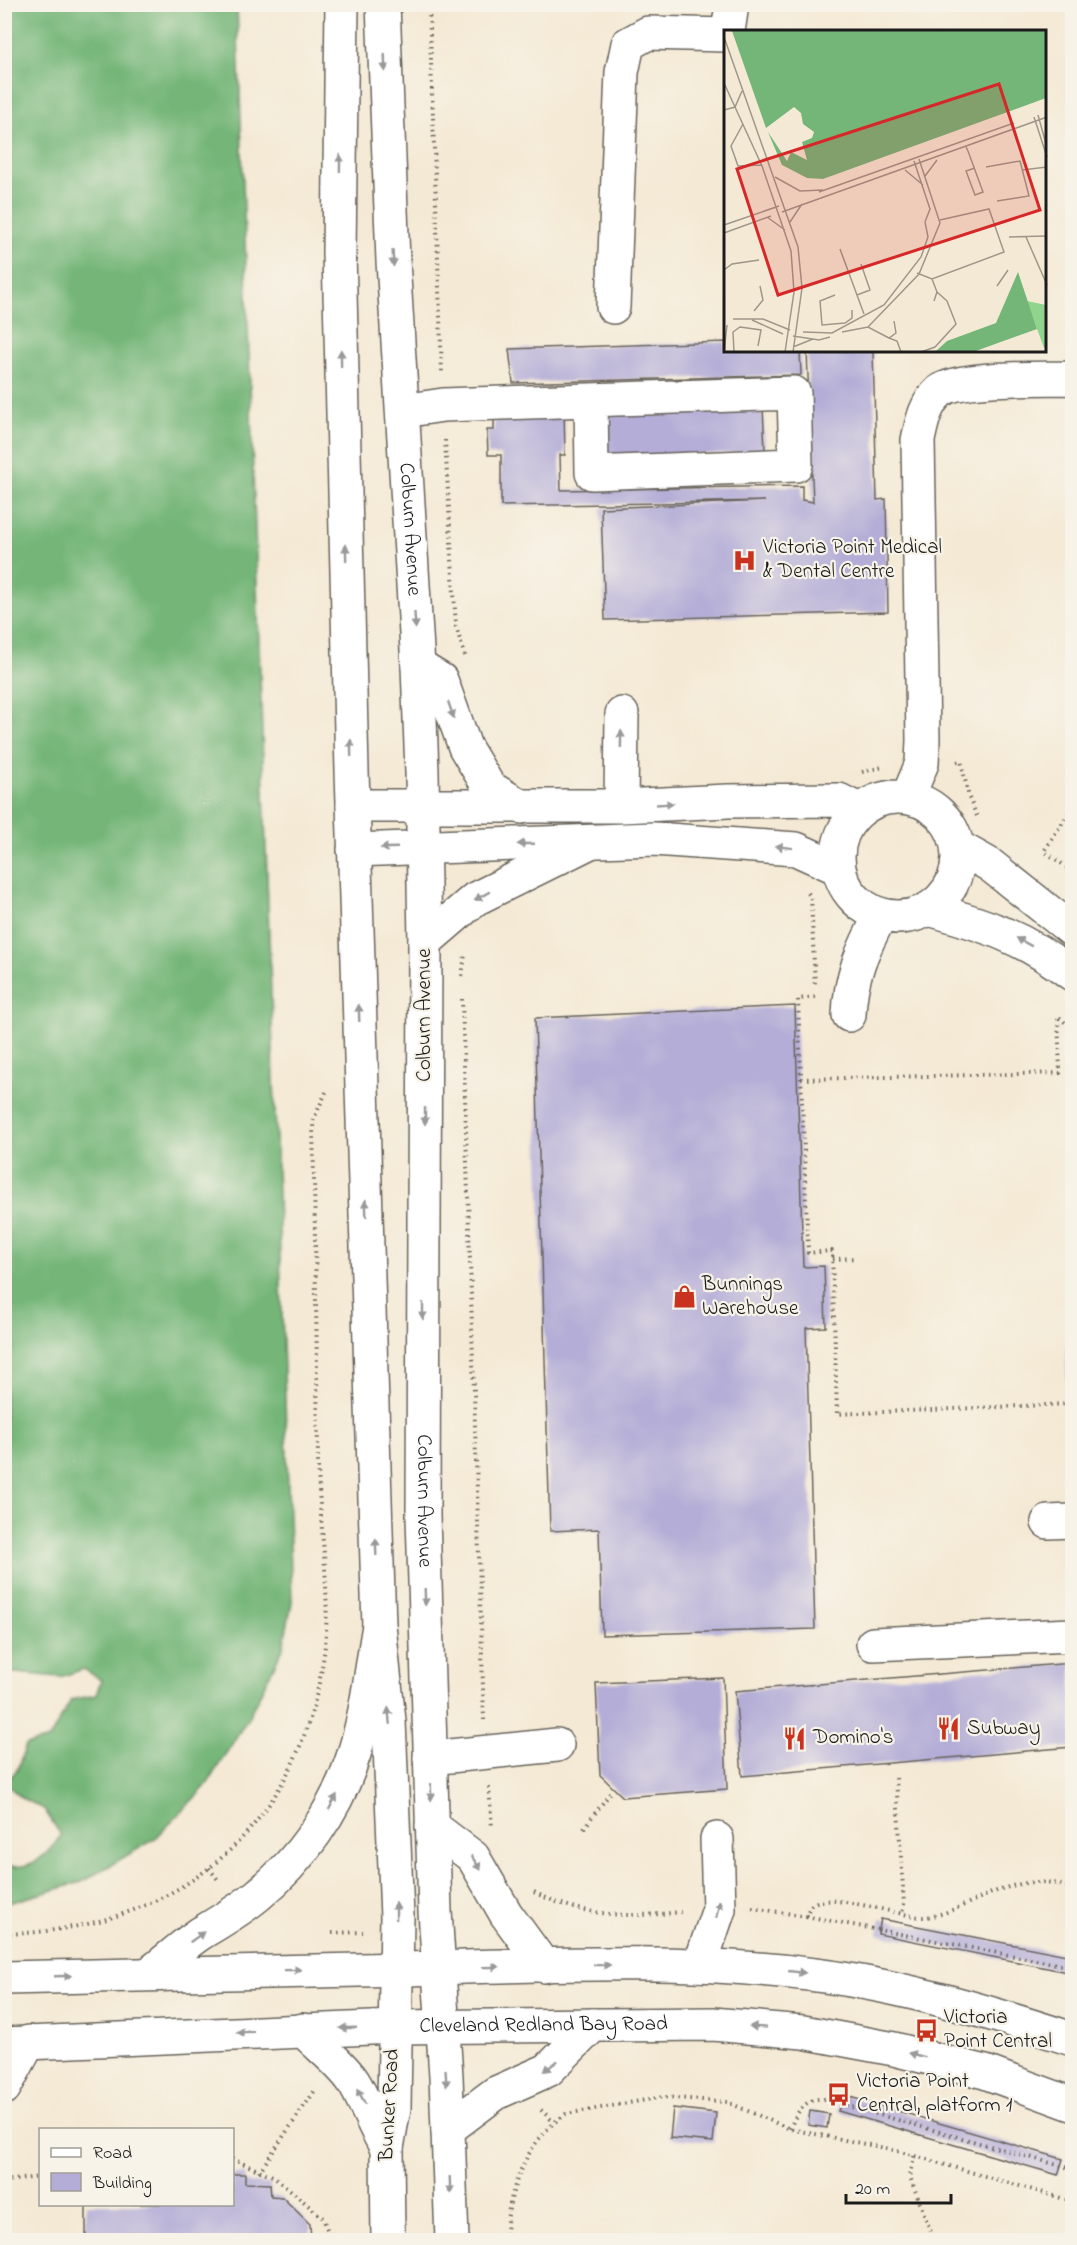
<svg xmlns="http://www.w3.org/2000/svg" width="1077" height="2245" font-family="'Indie Flower',sans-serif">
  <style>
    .forest { fill: #74b678; stroke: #48694a; stroke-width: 1.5 }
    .building { fill: #b4add7 }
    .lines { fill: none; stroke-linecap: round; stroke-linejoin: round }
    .minor-casing { stroke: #68645c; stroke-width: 36 }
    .major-casing { stroke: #68645c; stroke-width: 36 }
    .highway-casing { stroke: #68645c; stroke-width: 36 }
    .path { stroke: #68645c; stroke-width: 4; stroke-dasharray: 1.5 4.5; stroke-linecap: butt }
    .minor { stroke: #fff; stroke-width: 33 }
    .major { stroke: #fff; stroke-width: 33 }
    .highway { stroke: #fff; stroke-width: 33 }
    .oneway { fill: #999 }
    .labels { text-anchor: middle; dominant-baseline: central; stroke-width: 4.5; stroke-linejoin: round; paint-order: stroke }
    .street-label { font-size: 21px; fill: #1c1c1c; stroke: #f7f3e8 }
    .poi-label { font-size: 21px; fill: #1c1c1c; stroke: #f7f3e8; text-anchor: start }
    .inset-road { fill: none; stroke: #9e978a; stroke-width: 1.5 }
    .view { fill: #d62828; fill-opacity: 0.15; stroke: #d62828; stroke-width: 3 }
    .inset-edge { fill: none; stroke: #1c1c1c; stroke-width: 3 }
  </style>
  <rect width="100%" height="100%" fill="#f7f3e8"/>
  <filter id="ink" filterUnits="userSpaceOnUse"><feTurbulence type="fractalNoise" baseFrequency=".0167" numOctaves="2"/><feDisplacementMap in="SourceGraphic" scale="12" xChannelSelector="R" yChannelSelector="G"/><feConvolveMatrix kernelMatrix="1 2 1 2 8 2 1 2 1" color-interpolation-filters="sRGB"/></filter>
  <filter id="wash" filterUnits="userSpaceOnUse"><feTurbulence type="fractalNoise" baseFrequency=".008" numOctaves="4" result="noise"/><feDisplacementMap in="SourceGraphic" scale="24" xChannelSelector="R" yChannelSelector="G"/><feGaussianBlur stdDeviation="1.35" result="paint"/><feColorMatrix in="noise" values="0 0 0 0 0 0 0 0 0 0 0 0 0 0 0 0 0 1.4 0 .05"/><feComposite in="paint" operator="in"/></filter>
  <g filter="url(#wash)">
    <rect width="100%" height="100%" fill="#f4e9d4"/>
    <path class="forest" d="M5 4 237 5 292 1602 283 1648 247 1720 205 1787 155 1839 82 1882 5 1904V1865C29 1872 49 1855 61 1835L44 1809 22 1798 5 1783 17 1770 26 1745 49 1739 71 1700 96 1695 101 1680 84 1669 60 1677 5 1672Z"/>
    <g id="blocks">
      <path class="building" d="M726 342V351H800L801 375 513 383 509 349Z
        M807 351H873L877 500 886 499 888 612 605 620 601 508 765 501 501 506V455H488L487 430H494V415L564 409 565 455H560L561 490 802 486V500L813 502Z
        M763 406 765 452 607 458 605 412Z
        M795 1006 803 1267 824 1266 826 1327 806 1328 815 1629 602 1635 599 1529 550 1531 535 1018Z
        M1072 1347V1492H1070L1066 1348Z
        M1072 1663V1747L742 1776 735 1691Z
        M723 1678 727 1789 623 1797 600 1775 596 1683Z
        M881 1919 1072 1956V1973L878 1934Z
        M843 2095 1063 2159 1058 2175 838 2111Z
        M673 2108 716 2113 713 2142 670 2138Z
        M810 2111 829 2114 827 2128 808 2125Z
        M232 2174H245V2183L270 2184 271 2196 282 2197 310 2224 311 2240H86V2204H232Z"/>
    </g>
  </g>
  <g filter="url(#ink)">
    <use href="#blocks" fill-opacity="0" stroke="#68645c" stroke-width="1.5"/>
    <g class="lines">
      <defs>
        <path id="minor" d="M728 32 732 4
          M613 307 622 72 628 44 648 33 726 35
          M403 411 443 405 794 393 796 465 592 473 591 400
          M838 857a60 60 0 1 1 120 0a60 60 0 1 1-120 0Z
          M908 797 922 763 923 740 918 440C922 422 925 404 940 391 959 376 1045 379 1072 378
          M353 806H621L728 801 839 800 859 810
          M621 806 622 714
          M958 847 990 865 1072 930
          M354 850 654 839 796 849 838 868
          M929 909C989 926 1022 937 1072 974
          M849 1015C850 977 863 948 881 915
          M1048 1522 1072 1521
          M873 1644 1072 1635
          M430 1758 557 1745
          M700 1965 719 1909 717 1839
          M4 2088 29 2042"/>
        <g id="major">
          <path d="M342 4 339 253 352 771 379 1626 389 1721 397 1917 394 2108 387 2148 388 2240"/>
          <path id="s1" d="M383 4 393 261 418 666 422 772 425 942 423 1516 435 1911 446 2076 452 2240"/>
          <path d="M418 666 441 680 465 747 489 787 522 807"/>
          <path d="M425 942 475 899 590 842"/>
        </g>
        <g id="highway">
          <path d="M432 1826 473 1857 506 1914 544 1966"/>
          <path d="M150 1973C167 1960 183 1945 201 1933 221 1921 240 1910 258 1895 300 1861 337 1809 353 1757 367 1715 371 1670 379 1626"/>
          <path d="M4 1978C138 1974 271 1973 405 1969 541 1965 680 1957 816 1975 903 1986 989 2012 1072 2039"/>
          <path d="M303 2030C318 2046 341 2063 353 2081 366 2102 373 2126 387 2148"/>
          <path id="s2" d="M4 2044 394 2027 713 2024 803 2032 894 2049 985 2072 1072 2104"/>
          <path d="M448 2129 496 2093 548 2070 593 2025"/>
        </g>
      </defs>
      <use href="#minor" class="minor-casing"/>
      <use href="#major" class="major-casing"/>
      <use href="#highway" class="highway-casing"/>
      <path class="path" d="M429 4 442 373
        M445 440 456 627 465 656
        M957 762 961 761 969 798 977 816
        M862 772 883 767
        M1072 808 1044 851 1072 871
        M808 893 811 897 815 986
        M462 976 465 954
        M815 997 798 999 808 1253 832 1251 837 1414 1068 1404
        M462 999 484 1720
        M801 1079 1060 1073 1058 1016 1072 1029
        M833 1259 857 1258
        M896 1778 904 1904 902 1914
        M489 1787 492 1827
        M584 1828 611 1792
        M209 1868 219 1881
        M534 1892C583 1917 628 1918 681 1912
        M752 1908 806 1916C808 1912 809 1907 813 1904 829 1892 900 1916 922 1917 936 1917 950 1911 962 1906 1000 1889 1031 1873 1072 1888
        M806 1916 1072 1967
        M332 1933 363 1932
        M4 1934C179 1930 300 1830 324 1654 332 1591 319 1527 318 1463 317 1349 315 1235 313 1121L326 1092
        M541 2110 554 2122
        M790 2129C796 2113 805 2098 823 2099L1072 2169
        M914 2156 910 2177 934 2240
        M232 2159 275 2177 323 2218 331 2240
        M259 2172 316 2089
        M4 2181 40 2177
        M506 2240C506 2195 526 2139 566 2114L663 2097 727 2102 790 2129 890 2149 1072 2201"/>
      <use href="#minor" class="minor"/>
      <use href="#major" class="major"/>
      <use href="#highway" class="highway"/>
    </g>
    <defs><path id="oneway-solid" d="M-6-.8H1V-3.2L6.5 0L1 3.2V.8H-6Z" transform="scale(1.5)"/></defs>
    <g class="oneway">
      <use href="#oneway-solid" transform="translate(385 63) rotate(88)"/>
      <use href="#oneway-solid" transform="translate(340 163) rotate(-89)"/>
      <use href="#oneway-solid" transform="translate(393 258) rotate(87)"/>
      <use href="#oneway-solid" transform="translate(341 358) rotate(-91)"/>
      <use href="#oneway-solid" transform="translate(346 553) rotate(-91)"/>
      <use href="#oneway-solid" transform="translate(415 620) rotate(86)"/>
      <use href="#oneway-solid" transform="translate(451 710) rotate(71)"/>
      <use href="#oneway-solid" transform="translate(621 739) rotate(-89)"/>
      <use href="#oneway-solid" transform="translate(351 748) rotate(-91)"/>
      <use href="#oneway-solid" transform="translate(665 804) rotate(-3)"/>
      <use href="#oneway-solid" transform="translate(526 844) rotate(178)"/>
      <use href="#oneway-solid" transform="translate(784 847) rotate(-173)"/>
      <use href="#oneway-solid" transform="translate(389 848) rotate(178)"/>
      <use href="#oneway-solid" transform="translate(482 896) rotate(151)"/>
      <use href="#oneway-solid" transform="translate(1024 942) rotate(-151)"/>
      <use href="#oneway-solid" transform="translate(359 1013) rotate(-92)"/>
      <use href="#oneway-solid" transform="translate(425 1116) rotate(90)"/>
      <use href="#oneway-solid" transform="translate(366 1208) rotate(-92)"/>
      <use href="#oneway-solid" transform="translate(423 1311) rotate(90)"/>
      <use href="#oneway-solid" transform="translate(376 1547) rotate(-92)"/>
      <use href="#oneway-solid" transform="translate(425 1597) rotate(88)"/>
      <use href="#oneway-solid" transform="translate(389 1716) rotate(-95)"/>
      <use href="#oneway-solid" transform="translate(431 1792) rotate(89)"/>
      <use href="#oneway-solid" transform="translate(333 1802) rotate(-62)"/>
      <use href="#oneway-solid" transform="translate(476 1863) rotate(57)"/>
      <use href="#oneway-solid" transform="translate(718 1909) rotate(-78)"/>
      <use href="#oneway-solid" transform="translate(396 1911) rotate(-91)"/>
      <use href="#oneway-solid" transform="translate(197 1937) rotate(-36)"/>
      <use href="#oneway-solid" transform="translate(602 1965)"/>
      <use href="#oneway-solid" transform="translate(491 1967) rotate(-1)"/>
      <use href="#oneway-solid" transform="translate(293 1970) rotate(-1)"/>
      <use href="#oneway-solid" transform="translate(797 1972) rotate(6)"/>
      <use href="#oneway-solid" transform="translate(63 1976) rotate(-2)"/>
      <use href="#oneway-solid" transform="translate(758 2027) rotate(-176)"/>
      <use href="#oneway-solid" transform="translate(348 2028) rotate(178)"/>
      <use href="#oneway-solid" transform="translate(245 2032) rotate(178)"/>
      <use href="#oneway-solid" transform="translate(917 2055) rotate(-165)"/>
      <use href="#oneway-solid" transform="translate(551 2066) rotate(142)"/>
      <use href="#oneway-solid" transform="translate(446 2078) rotate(87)"/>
      <use href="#oneway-solid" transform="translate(361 2096) rotate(-118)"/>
      <use href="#oneway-solid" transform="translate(450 2185) rotate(88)"/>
    </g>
  </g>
  <defs>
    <symbol id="hospital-bare" viewBox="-9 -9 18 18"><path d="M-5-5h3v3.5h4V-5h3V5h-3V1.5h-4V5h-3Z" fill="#c8321e" stroke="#f7f3e8" stroke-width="2.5" paint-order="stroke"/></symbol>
    <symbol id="shop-bare" viewBox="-9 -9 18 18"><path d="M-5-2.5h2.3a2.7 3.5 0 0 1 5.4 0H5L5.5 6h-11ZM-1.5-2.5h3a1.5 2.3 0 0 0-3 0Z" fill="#c8321e" stroke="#f7f3e8" stroke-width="2.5" paint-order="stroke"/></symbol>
    <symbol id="restaurant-bare" viewBox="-9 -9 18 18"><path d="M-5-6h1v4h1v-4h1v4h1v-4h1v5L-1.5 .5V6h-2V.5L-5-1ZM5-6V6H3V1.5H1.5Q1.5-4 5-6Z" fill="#c8321e" stroke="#f7f3e8" stroke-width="2.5" paint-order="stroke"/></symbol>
    <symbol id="bus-bare" viewBox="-9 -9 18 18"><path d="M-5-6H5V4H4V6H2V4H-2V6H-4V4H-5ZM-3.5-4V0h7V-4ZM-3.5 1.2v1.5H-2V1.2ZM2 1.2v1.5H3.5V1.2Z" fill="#c8321e" stroke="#f7f3e8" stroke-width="2.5" paint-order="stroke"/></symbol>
  </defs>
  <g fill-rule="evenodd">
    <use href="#hospital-bare" x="728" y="544" width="33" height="33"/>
    <use href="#shop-bare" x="668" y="1280" width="33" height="33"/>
    <use href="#restaurant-bare" x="932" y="1712" width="33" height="33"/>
    <use href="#restaurant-bare" x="778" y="1722" width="33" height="33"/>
    <use href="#bus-bare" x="910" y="2014" width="33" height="33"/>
    <use href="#bus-bare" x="822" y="2078" width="33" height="33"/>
  </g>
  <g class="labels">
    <g class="street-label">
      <text stroke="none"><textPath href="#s1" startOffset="526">Colburn Avenue</textPath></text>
      <text transform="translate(425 1015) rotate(-90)">Colburn Avenue</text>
      <text stroke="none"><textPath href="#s1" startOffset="1498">Colburn Avenue</textPath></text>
      <text stroke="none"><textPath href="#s2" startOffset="540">Cleveland Redland Bay Road</textPath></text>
      <text transform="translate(390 2105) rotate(-87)">Bunker Road</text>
    </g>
    <g class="poi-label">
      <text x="763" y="548">Victoria Point Medical<tspan x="763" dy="24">&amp; Dental Centre</tspan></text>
      <text x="702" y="1285">Bunnings<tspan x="702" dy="24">Warehouse</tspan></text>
      <text x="967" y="1729">Subway</text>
      <text x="813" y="1738">Domino's</text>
      <text x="944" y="2018">Victoria<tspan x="944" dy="24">Point Central</tspan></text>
      <text x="857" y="2082">Victoria Point<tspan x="857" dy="24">Central, platform 1</tspan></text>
    </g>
  </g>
  <g transform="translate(724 30)">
    <rect width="322" height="322" fill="#f4e9d4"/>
    <path d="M303 271 322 275V317L320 318Z" fill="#90d48d"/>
    <path d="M8 1H322V68L99 149 83 148 58 135 44 102 63 131 67 122 83 130 78 112 88 108 90 102 79 94 77 83 70 77 42 98ZM294 242 313 299 249 322H211L223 311 272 293Z" fill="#74b678"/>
    <path class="inset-road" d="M0 7 74 217 78 258 69 322M0 53 38 136 67 221 70 262 61 322M0 80 11 77 18 61M314 85 322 114M310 87 323 127M19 94 7 116 14 136 38 135M242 117 244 121 259 162 251 165 242 141 251 138M190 131 206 179 201 192M262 137 296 131 305 166 273 171M181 140 199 155M298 140 323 137M201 146 213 130M51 147 76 161 99 160M95 162 290 93M58 182 323 87M43 187 61 200M66 192 78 174M0 195 55 176M0 203 47 186M285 207 323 206M302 207 323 255M116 219 140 284M0 240 8 234 35 230M193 243 208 249 280 222 265 179 216 190M208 249 213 262 210 271M273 256 284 240M111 265 96 271 98 295 121 293 128 288V280M133 265 146 260 137 234M30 281 39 270 36 256M9 289H39L66 300M28 290 59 304M144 297 195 244 216 193 195 129M79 302 108 303 160 275 197 227 204 207 201 192M118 302 144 297 165 308 172 303 170 291M69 306 95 310 106 307M165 308 173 311 177 322M69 317 89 309M0 322 3 295M10 322 9 302 16 297 37 300 34 316M197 322 211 317 232 294 223 271 213 262"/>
    <path class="view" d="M275 54 316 180 54 265 13 139Z"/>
    <rect width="322" height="322" class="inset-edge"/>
  </g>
  <rect width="1077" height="2245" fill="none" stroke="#f7f3e8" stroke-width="24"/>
  <rect x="39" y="2128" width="195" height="78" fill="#f7f3e8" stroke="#9f9d96" stroke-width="1.5"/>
  <rect x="51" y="2148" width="30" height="9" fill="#ffffff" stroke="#9f9d96" stroke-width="1.5"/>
  <text x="93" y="2158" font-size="18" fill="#1c1c1c">Road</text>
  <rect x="51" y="2173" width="30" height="18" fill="#b4add7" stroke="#9f9d96" stroke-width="1.5"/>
  <text x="93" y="2188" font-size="18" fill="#1c1c1c">Building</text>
  <path d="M846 2194v9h105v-9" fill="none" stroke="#1c1c1c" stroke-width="3"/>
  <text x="855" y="2194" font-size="18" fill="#1c1c1c" stroke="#f7f3e8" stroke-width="4.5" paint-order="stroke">20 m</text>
</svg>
